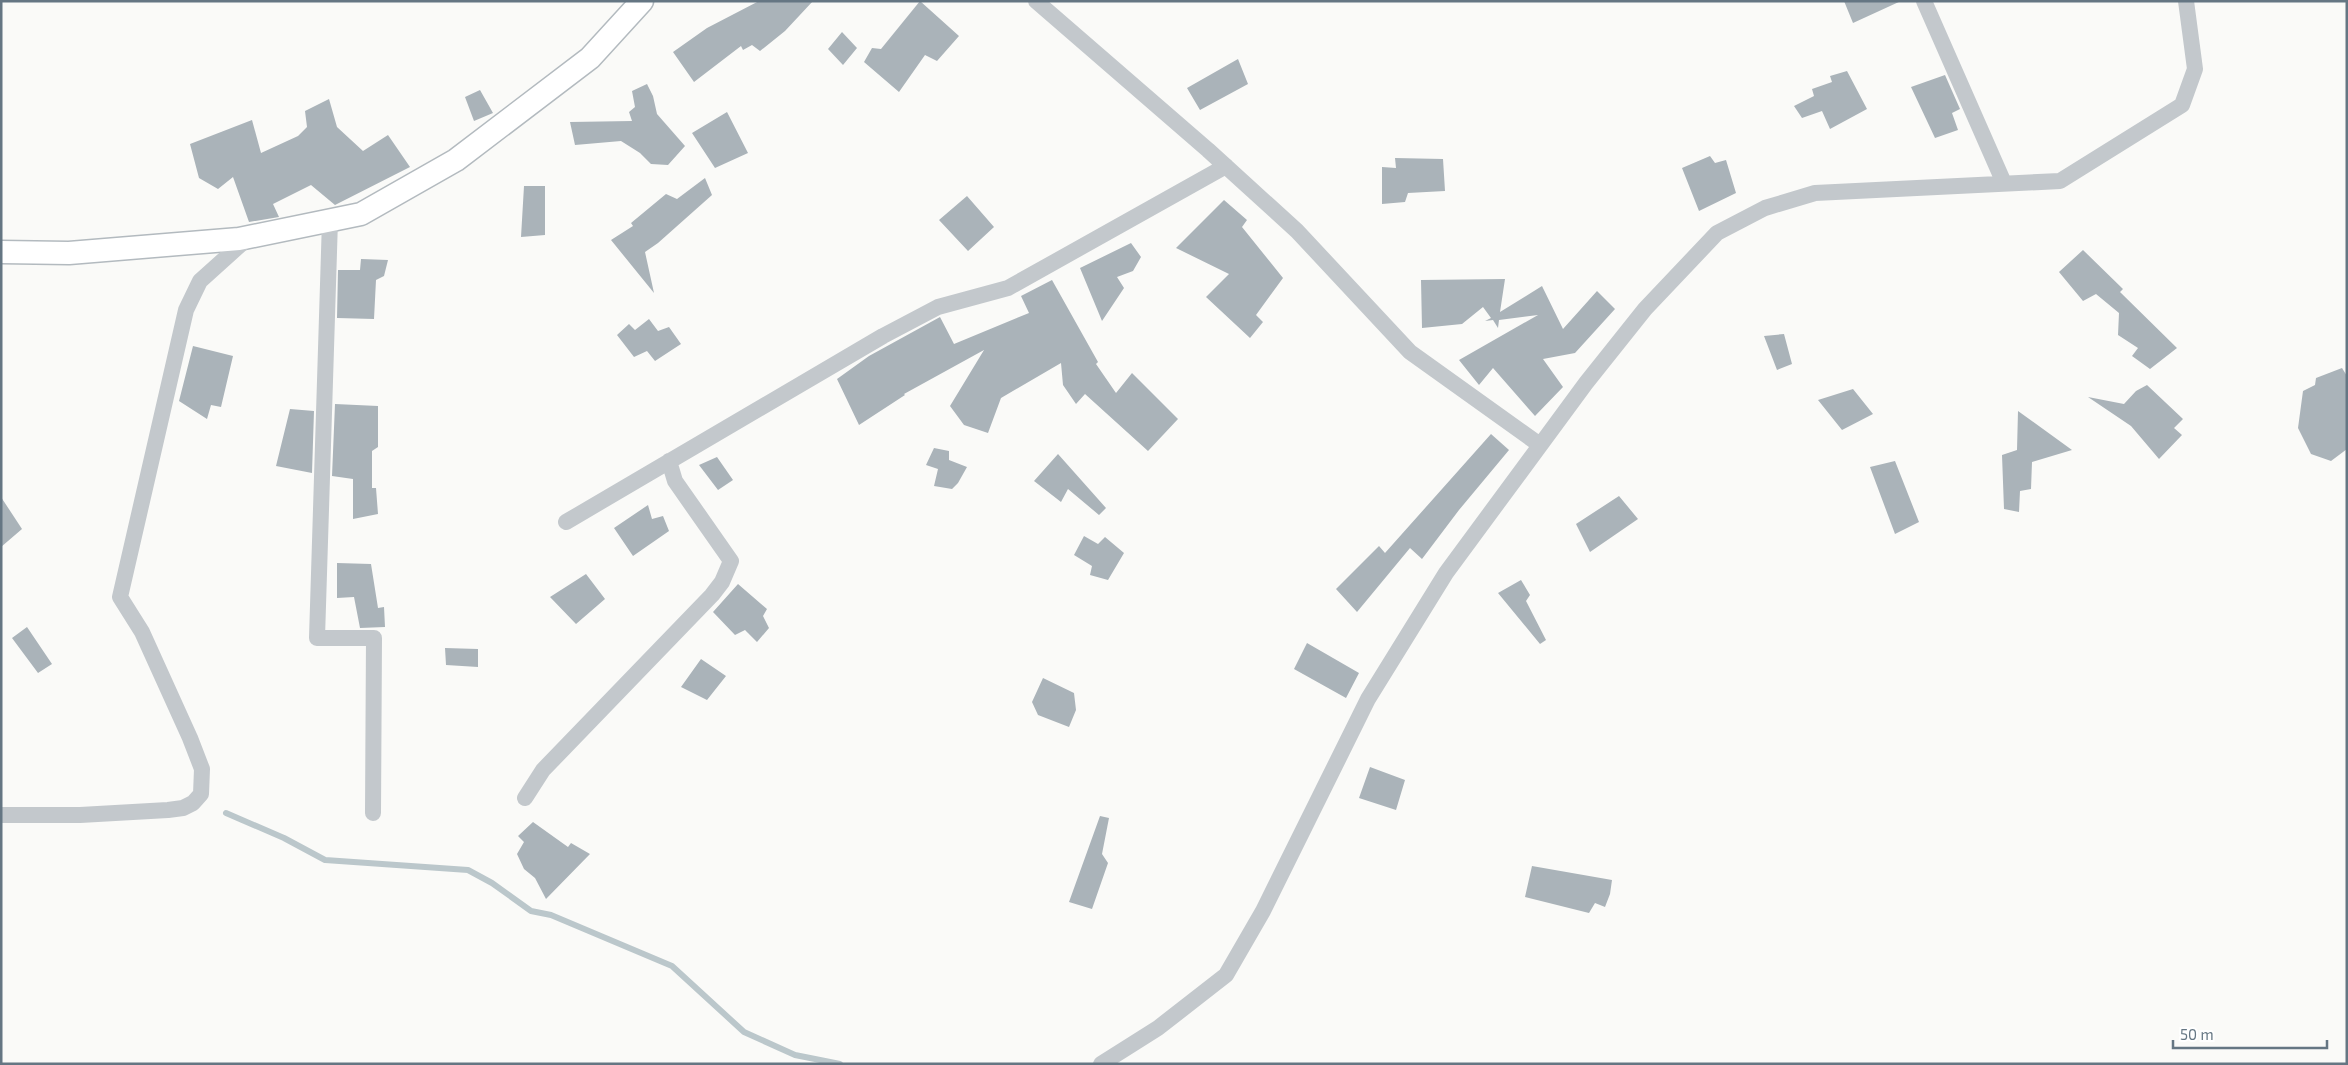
<svg xmlns="http://www.w3.org/2000/svg" width="2348" height="1065" font-family="'Exo 2',sans-serif">
  <style>
    .lines { fill: none; stroke-linecap: round; stroke-linejoin: round }
    .stream { stroke: #bbc7cb; stroke-width: 6 }
    .building { fill: #aab3b9 }
    .secondary-casing { stroke: #b3babf; stroke-width: 25 }
    .minor { stroke: #c3c8cc; stroke-width: 16 }
    .secondary { stroke: #fff; stroke-width: 22 }
  </style>
  <rect width="100%" height="100%" fill="#fafaf8"/>
  <g class="lines">
    <path class="stream" d="M226 813 284 838 325 860 468 870 492 883 531 911 551 915 672 966 744 1032 795 1055 840 1064"/>
  </g>
  <path class="building" d="M759 1H813L785 31 760 51 752 45 743 50 741 46 694 82 673 52 707 28Z
    M920 1 959 36 937 61 925 55 899 92 864 62 872 48 881 49Z
    M1844 1H1901L1853 23Z
    M842 32 857 48 843 65 828 49Z
    M1238 59 1248 84 1200 110 1187 88Z
    M1847 71 1867 109 1830 129 1822 111 1802 118 1794 106 1814 96 1812 89 1832 82 1830 76Z
    M1945 75 1960 109 1952 113 1958 130 1935 138 1911 87Z
    M647 84 653 96 657 114 685 146 668 165 651 164 640 153 621 141 575 145 570 122 632 121 629 112 635 107 632 91Z
    M480 90 493 113 474 121 465 97Z
    M329 99 337 127 363 151 388 135 410 167 335 205 311 185 273 204 279 217 249 222 233 177 218 189 199 178 190 144 252 120 261 153 298 136 307 127 305 111Z
    M727 112 748 153 715 168 692 133Z
    M1710 156 1715 163 1726 160 1736 193 1699 211 1682 168Z
    M1395 158 1443 159 1445 191 1408 193 1405 202 1382 204V167L1396 168Z
    M705 178 712 195 658 243 645 252 654 293 611 240 633 226 631 223 666 194 677 199Z
    M524 186H545V235L521 237Z
    M967 196 994 227 968 251 939 220Z
    M1224 200 1247 220 1242 227 1283 278 1256 315 1263 322 1250 338 1206 297 1229 274 1176 248Z
    M1131 243 1141 257 1133 271 1117 277 1124 288 1102 321 1080 268Z
    M2083 250 2123 289 2120 292 2177 348 2150 369 2132 356 2138 348 2118 335 2119 313 2096 294 2083 301 2059 272Z
    M361 259 388 260 384 276 376 280 374 319 337 318 338 270H360Z
    M1505 279 1500 312 1542 286 1563 329 1597 291 1615 309 1575 353 1543 359 1563 387 1535 416 1493 368 1479 385 1459 360 1538 315 1499 320 1498 328 1493 320 1485 321 1491 318 1483 307 1462 324 1422 328 1421 280Z
    M1052 280 1098 362 1096 364 1116 393 1132 373 1178 419 1148 451 1085 394 1076 404 1063 385 1061 363 1001 398 988 433 964 425 950 406 984 350 904 394 905 395 859 425 837 379 869 356 940 317 954 344 1029 313 1021 296Z
    M649 319 658 331 669 327 681 344 655 361 647 351 634 357 617 335 629 324 635 330Z
    M1784 334 1792 364 1777 370 1764 336Z
    M193 346 233 356 221 407 211 405 207 419 179 401Z
    M2342 368 2347 376V449L2331 461 2311 454 2298 428 2303 391 2315 385 2316 378Z
    M2147 385 2183 419 2174 428 2182 435 2159 459 2131 426 2088 397 2124 404 2136 391Z
    M1853 389 1873 414 1842 430 1818 400Z
    M335 404 378 406V447L372 451V488H376L378 514 353 519V479L332 476Z
    M290 409 314 411 312 473 276 466Z
    M2018 411 2072 450 2032 462 2031 489 2020 491 2019 512 2004 509 2002 455 2017 450Z
    M1491 434 1509 450 1459 510 1422 559 1410 548 1357 612 1336 589 1379 546 1385 553Z
    M934 448 949 451V460L967 467 958 483 952 489 934 486 938 469 926 465Z
    M1058 454 1106 508 1099 515 1068 489 1061 502 1034 481Z
    M717 457 733 480 718 490 699 465Z
    M1895 461 1919 522 1895 534 1870 467Z
    M1619 496 1638 519 1590 552 1576 524Z
    M1 497 22 529 1 547Z
    M648 505 652 519 663 516 669 531 633 556 614 528Z
    M1084 536 1098 544 1105 537 1124 553 1108 580 1090 575 1092 566 1074 555Z
    M337 563 371 564 378 608 384 607 385 627 360 628 354 597 337 598Z
    M586 574 605 599 576 624 550 597Z
    M1521 580 1530 595 1526 601 1546 640 1540 644 1498 593Z
    M738 584 767 609 763 616 769 628 757 642 745 630 735 635 713 612Z
    M27 627 52 664 38 673 12 638Z
    M1307 643 1359 673 1346 698 1294 669Z
    M445 648 478 649V667L446 665Z
    M701 659 726 676 707 700 681 687Z
    M1043 678 1074 693 1076 710 1069 727 1038 715 1032 702Z
    M1370 767 1405 780 1396 810 1359 798Z
    M1100 816 1109 818 1102 854 1108 863 1092 909 1069 902Z
    M533 822 568 847 571 843 590 854 546 899 535 878 524 869 517 854 524 842 518 836Z
    M1532 866 1612 880 1610 894 1605 907 1595 903 1589 913 1525 897Z"/>
  <g class="lines">
    <defs>
      <path id="secondary" d="M1 252 69 253 239 239 361 214 456 160 590 58 642 1"/>
    </defs>
    <use href="#secondary" class="secondary-casing"/>
    <path class="minor" d="M1036 1 1208 150 1297 231 1410 352 1540 445
      M1924 1 2004 183
      M330 220 317 638H374L373 813
      M566 522 883 336 938 307 1008 288 1226 166
      M525 798 543 770 712 595 722 582 731 561 675 481 669 461
      M1 815H80L168 810 183 808 193 803 201 794 202 769 190 738 142 632 120 597 186 310 200 281 250 236
      M1101 1064 1158 1028 1226 975 1263 911 1368 699 1446 573 1586 383 1645 309 1717 233 1765 208 1815 193 2060 181 2182 105 2195 69 2186 1"/>
    <use href="#secondary" class="secondary"/>
  </g>
  <rect width="2348" height="1065" fill="none" stroke="#657683" stroke-width="5"/>
  <path d="M2173 1040v8h154v-8" fill="none" stroke="#657683" stroke-width="2.5"/>
  <text x="2180" y="1040" font-size="15" fill="#657683" stroke="#ffffff" stroke-width="4" paint-order="stroke">50 m</text>
</svg>
